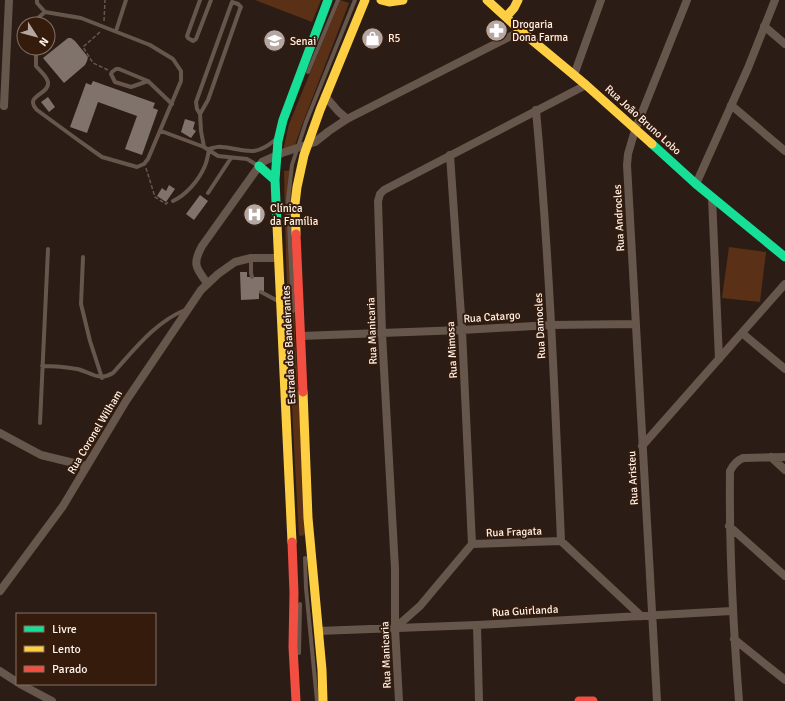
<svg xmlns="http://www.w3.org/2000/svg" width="785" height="701" font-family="Signika,sans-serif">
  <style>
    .green { fill: #5a3116 }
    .building { fill: #7f736b }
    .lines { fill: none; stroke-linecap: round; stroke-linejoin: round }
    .path { stroke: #65574e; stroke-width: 1.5; stroke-dasharray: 4 2; stroke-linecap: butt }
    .lane { stroke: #67564b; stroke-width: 4 }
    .street { stroke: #67564b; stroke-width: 8 }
    .fast { stroke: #16e098; stroke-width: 9 }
    .slow { stroke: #ffcf43; stroke-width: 9 }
    .jam { stroke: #f24e42; stroke-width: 9 }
    .labels { text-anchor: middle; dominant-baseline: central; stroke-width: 4; stroke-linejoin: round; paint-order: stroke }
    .poi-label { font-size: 11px; fill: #fdf2ec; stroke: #351b0b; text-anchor: start }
    .street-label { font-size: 11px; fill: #fdf2ec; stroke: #351b0b }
  </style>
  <rect width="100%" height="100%" fill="#2b1d15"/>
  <path class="green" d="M255 0H321L312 22Z
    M340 0 349 3 302 125 294 148 283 151 289 124Z
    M291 170 295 335 306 535 299 536C292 414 286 293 284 171Z
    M729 247 766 252 760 302 722 298Z"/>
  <path class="building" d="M68 38H71L75 41 88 57 87 61 85 65 64 83 43 58Z
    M93 81 155 103 153 108 158 110 142 155 125 149 137 116 98 102 87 133 70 127 86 83 91 85Z
    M48 97 55 107 49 112 41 102Z
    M185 119 195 122 193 129 196 131 191 138 181 132Z
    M169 185 175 189 166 202 157 196 162 188 166 191Z
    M200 195 208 201 194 220 186 214Z
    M240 272H247V277H264V292H259V299L241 300Z"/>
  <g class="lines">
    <path class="path" d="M104 21 105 0
      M100 32 83 47 93 63 108 70
      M146 168 155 197 166 204 168 202"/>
    <path class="lane" d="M200 0 187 36 188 38 193 41 196 39 211 0
      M36 24 38 18 45 12
      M116 31 126 0
      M36 48V66C40 71 47 76 48 82 50 95 23 95 37 110L78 140 102 157 137 167 144 164 148 159 181 81V71L173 59 150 45 81 18 45 12 37 3V0
      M308 72 338 0
      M148 81 131 87 115 82 111 74 112 72 116 69H119L148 81 172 104
      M200 114 208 100 240 9 241 7 238 4 232 2 196 102 197 109 200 114 201 131 204 147
      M161 131 204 147 218 156 247 159 257 165
      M209 149C213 148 218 146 222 147 245 149 254 158 275 140
      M208 193 231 158
      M173 201C186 195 198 181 204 168 207 162 208 156 209 149
      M83 257 81 304 90 341 102 378
      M251 258V273L252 277
      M261 292 278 301
      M293 311 288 200 292 165 306 122 355 0
      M42 366C54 366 66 367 77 369 91 372 98 382 113 373 134 350 155 322 185 310
      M40 423 48 249
      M305 558 306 588 317 701
      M299 653 300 604"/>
    <path class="street" d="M764 26 785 44
      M574 75 601 0
      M325 96 338 111 347 119
      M731 105 785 151
      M4 106 9 0
      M536 110C549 253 555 397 561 541
      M450 155 462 330 472 544
      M696 184 748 68 775 0
      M712 197 719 359
      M207 283C196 268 192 264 202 246L262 162 282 153 315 142 329 131 347 119 521 31
      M742 333 785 369
      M301 336 462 330 551 325 636 324
      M0 433 41 455 86 466
      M642 446 785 284
      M771 457 785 470
      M729 526 785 576
      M0 591 63 506 126 401 201 290 218 274 235 262 251 258H278
      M477 625 479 701
      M395 628 420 606 472 544 561 541 641 616
      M318 631 477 625 732 611
      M734 639 785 680
      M0 671 17 682
      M20 684 52 701
      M399 701 395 628V569L382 333 378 201 380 194 384 190 586 85
      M657 701 627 165 628 154 635 130 687 0
      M739 701C733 624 729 548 730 471 733 465 736 461 743 458L785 457"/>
    <path class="fast" d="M652 144 696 184 785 257
      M259 166 275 180
      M277 225 275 180 278 141 283 120 328 0"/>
    <path class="slow" d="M381 0 389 2 403 0
      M487 0 521 31 586 85 652 144
      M506 17 514 8 518 0
      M277 225 292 542
      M296 234 295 204 297 187 304 155 320 110 365 0
      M303 392 308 518 322 670 323 701"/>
    <path class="jam" d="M296 234 303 392
      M292 542 294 593 293 647 296 701
      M579 701H593"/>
  </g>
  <defs>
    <symbol id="pharmacy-disc" viewBox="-11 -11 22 22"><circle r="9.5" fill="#b4a7a1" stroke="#351b0b"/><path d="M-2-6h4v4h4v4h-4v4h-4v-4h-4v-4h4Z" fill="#fff"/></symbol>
    <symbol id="shop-disc" viewBox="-11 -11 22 22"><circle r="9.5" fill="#b4a7a1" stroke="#351b0b"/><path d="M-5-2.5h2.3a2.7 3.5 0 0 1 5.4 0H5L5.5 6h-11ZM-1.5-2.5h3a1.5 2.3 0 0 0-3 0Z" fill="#fff"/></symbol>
    <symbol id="university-disc" viewBox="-11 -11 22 22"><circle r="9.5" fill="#b4a7a1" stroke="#351b0b"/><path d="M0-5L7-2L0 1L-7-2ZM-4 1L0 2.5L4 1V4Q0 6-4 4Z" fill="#fff"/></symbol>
    <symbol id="hospital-disc" viewBox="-11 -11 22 22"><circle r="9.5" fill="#b4a7a1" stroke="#351b0b"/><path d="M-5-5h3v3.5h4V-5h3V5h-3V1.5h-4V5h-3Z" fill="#fff"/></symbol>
  </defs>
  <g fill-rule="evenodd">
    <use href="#pharmacy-disc" x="484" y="18" width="25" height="25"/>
    <use href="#shop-disc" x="360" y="26" width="25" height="25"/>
    <use href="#university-disc" x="262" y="28" width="25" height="25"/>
    <use href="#hospital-disc" x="242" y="202" width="25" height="25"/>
  </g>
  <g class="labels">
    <g class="poi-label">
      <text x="512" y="24">Drogaria<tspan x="512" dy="13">Dona Farma</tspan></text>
      <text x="388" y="38">R5</text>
      <text x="290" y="41">Senai</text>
      <text x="270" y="208">Clínica<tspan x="270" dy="13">da Família</tspan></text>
    </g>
    <g class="street-label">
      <text transform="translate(643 120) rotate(42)">Rua João Bruno Lobo</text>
      <text transform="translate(619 218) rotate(-93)">Rua Androcles</text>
      <text transform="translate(492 317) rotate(-4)">Rua Catargo</text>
      <text transform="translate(540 326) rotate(-93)">Rua Damocles</text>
      <text transform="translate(372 331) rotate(-92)">Rua Manicaria</text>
      <text transform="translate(289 345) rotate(-93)">Estrada dos Bandeirantes</text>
      <text transform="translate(452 350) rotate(-93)">Rua Mimosa</text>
      <text transform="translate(95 432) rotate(-59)">Rua Coronel Wilham</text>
      <text transform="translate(633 478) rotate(-93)">Rua Aristeu</text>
      <text transform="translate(514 532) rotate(-2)">Rua Fragata</text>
      <text transform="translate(525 611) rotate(-3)">Rua Guirlanda</text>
      <text transform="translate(386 655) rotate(-92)">Rua Manicaria</text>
    </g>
  </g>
  <rect x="16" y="613" width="140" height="72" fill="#351b0b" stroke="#857165"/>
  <rect x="24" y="626" width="20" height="6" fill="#16e098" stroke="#857165"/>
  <text x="52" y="633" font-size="12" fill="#fdf2ec">Livre</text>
  <rect x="24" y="646" width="20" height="6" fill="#ffcf43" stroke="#857165"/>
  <text x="52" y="653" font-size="12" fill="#fdf2ec">Lento</text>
  <rect x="24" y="666" width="20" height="6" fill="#f24e42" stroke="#857165"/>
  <text x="52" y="673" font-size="12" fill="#fdf2ec">Parado</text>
  <g transform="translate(36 36) rotate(126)"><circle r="19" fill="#351b0b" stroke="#857165"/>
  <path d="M0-3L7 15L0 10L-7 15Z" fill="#b4a7a1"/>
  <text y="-6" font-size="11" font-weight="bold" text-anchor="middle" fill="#fdf2ec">N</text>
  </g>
</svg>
